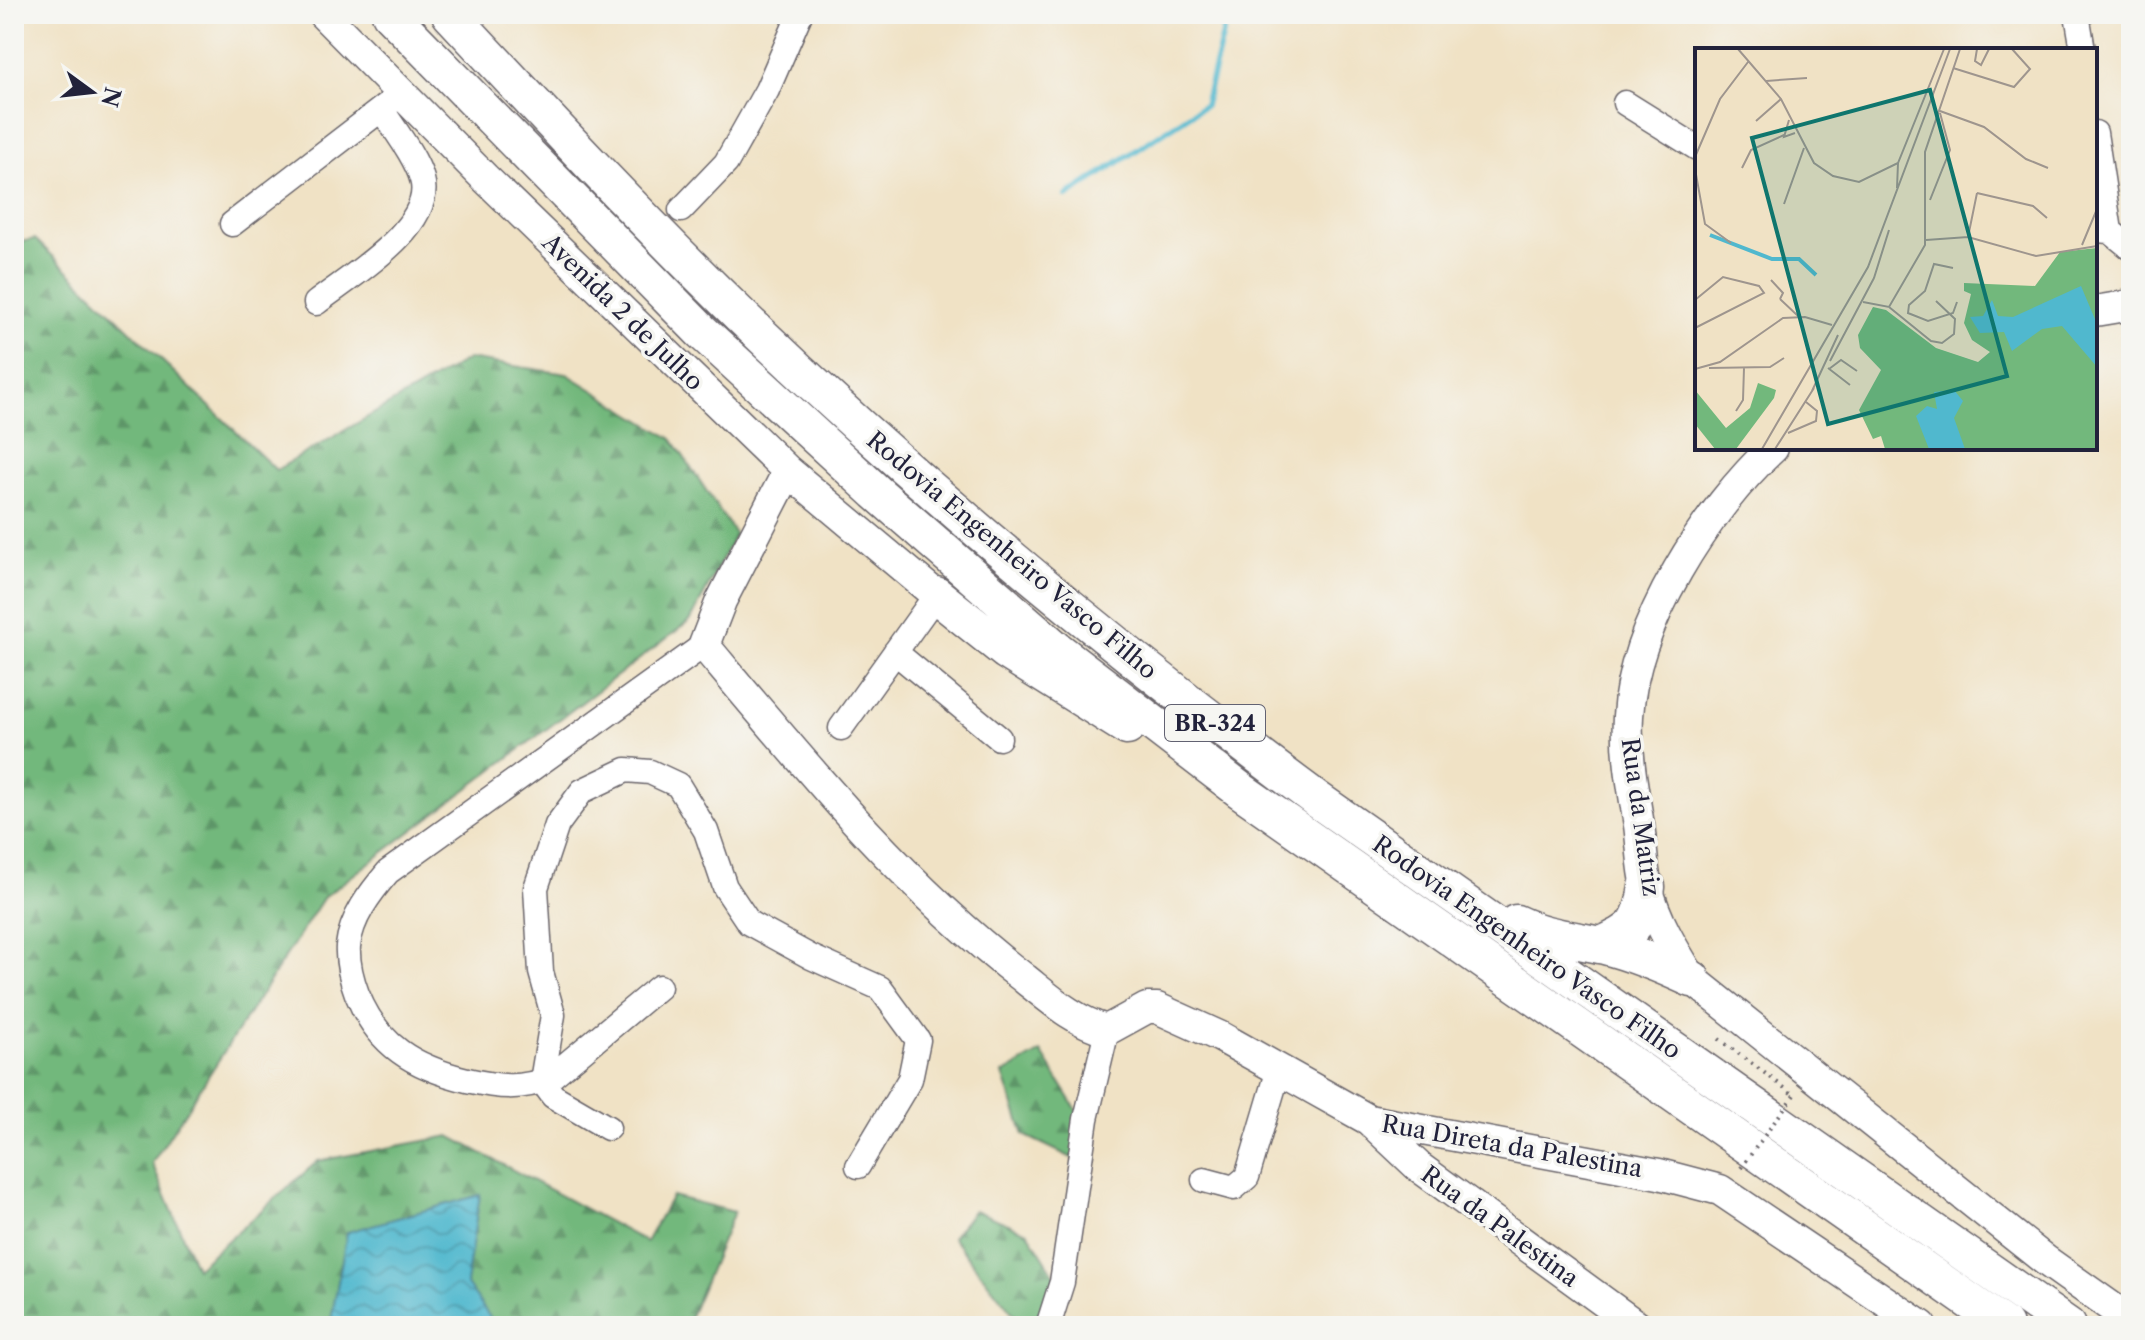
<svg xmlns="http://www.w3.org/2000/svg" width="2145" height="1340" font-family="'Libre Caslon Text',serif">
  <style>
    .forest { fill: url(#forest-firs); stroke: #4a6d5c; stroke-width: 2 }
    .water { fill: url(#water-waves); stroke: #396d84; stroke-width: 2 }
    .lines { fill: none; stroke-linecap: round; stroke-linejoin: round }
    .stream { stroke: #50b8ce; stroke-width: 6 }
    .minor-casing { stroke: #6a656b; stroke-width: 27 }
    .major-casing { stroke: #6a656b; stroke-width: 33 }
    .highway-casing { stroke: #6a656b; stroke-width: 39 }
    .path { stroke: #6a656b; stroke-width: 4; stroke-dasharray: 2 6; stroke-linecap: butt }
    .minor { stroke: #fff; stroke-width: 24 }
    .major { stroke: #fff; stroke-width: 30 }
    .highway { stroke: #fff; stroke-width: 36 }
    .path-bridge { stroke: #6a656b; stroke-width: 4; stroke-dasharray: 2 6; stroke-linecap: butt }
    .labels { text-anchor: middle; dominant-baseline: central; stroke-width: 7; stroke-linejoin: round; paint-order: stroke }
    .shield { fill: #f6f6f2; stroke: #626272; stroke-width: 2 }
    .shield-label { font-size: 22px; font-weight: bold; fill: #22223b }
    .street-label { font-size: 24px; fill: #22223b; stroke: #f6f6f2 }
    .inset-river { fill: none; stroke: #50b8ce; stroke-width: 4 }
    .inset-road { fill: none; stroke: #9e958e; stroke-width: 2 }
    .view { fill: #0f766e; fill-opacity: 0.15; stroke: #0f766e; stroke-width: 4 }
    .inset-edge { fill: none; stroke: #22223b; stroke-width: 4 }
  </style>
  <defs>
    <pattern id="forest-firs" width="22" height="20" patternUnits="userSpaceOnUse" patternTransform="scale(2)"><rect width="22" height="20" fill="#72b87c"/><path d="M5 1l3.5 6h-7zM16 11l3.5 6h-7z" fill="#5d9567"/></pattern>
    <pattern id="water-waves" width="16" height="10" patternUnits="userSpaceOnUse" patternTransform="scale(2)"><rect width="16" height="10" fill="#50b8ce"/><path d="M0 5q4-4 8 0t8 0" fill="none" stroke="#4295a8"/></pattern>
  </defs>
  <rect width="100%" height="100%" fill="#f6f6f2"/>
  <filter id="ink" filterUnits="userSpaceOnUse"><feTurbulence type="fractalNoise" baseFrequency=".0125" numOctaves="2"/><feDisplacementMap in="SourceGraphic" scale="16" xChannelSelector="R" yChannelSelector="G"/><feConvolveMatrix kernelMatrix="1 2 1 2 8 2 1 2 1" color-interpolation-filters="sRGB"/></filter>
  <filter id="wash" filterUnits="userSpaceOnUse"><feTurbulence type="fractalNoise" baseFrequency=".006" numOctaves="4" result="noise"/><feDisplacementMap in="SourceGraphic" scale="32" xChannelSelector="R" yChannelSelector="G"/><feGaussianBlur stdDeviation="1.8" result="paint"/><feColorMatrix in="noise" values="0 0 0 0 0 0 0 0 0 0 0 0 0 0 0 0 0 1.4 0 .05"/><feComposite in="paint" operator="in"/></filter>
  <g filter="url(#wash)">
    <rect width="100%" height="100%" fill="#f0e2c5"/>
    <path class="forest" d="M35 239 276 470 468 359 567 374 672 439 735 534 691 620 324 897 152 1163 196 1268 318 1161 450 1136 646 1242 672 1196 734 1212 686 1326H14V243Z
      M1041 1052 1080 1115 1074 1159 1024 1135 1003 1074Z
      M974 1210 1028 1232 1056 1277 1034 1326H1023L952 1237Z"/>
    <path class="water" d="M14 801 24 802 14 855Z
      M480 1195 466 1283 496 1326H330L347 1232Z"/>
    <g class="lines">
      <path class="stream" d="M1067 196 1205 105 1228 14"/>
    </g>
  </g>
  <g filter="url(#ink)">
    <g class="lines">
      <defs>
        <path id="minor" d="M2077 14 2083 50
          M1625 103 1697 148
          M2095 133 2110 231
          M681 210 726 163 767 90 800 14
          M232 224 392 101
          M2095 230 2110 231 2131 248
          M316 303C349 277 436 226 422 179 416 157 394 129 382 110
          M895 652 999 738
          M841 728 936 595
          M659 987 550 1078C521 1090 498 1087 467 1080 414 1067 378 1046 357 994 351 978 347 963 348 946 351 918 370 893 388 872L704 645
          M608 1128 553 1096 542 1081 553 1015 541 972 536 888 557 825 582 791 626 770 650 772 678 785 706 831 725 887 749 923 811 957 880 988 918 1040 910 1079 858 1166
          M1204 1180 1234 1188 1247 1177 1279 1069
          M1048 1326 1062 1282 1086 1119 1107 1030"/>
        <path id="major" d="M323 14 485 178 788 471 936 595
          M2095 311 2131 305
          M1773 448C1707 509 1633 624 1628 716 1626 754 1633 789 1639 825 1642 845 1642 867 1647 886 1655 919 1674 950 1692 979L2045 1260 2131 1321
          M788 471 721 601 704 645C803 763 902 885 1025 979 1050 999 1075 1022 1107 1030L1147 1008H1157L1221 1037 1369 1120 1659 1174 1720 1190 1922 1326
          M1369 1120 1419 1167 1637 1326"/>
        <path id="highway" d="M390 14 702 332 876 492 1056 649 1240 790 2005 1326
          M450 14C545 116 640 218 740 315 921 489 1114 649 1315 798L2068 1326
          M936 595 1006 651 1127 727
          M1516 923C1545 937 1574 939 1605 946 1636 954 1664 966 1692 979
          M1601 945C1635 930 1641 924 1647 887"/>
      </defs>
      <use href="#minor" class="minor-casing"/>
      <use href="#major" class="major-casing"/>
      <use href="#highway" class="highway-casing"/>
      <path class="path" d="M1719 1039 1794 1095"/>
      <use href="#minor" class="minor"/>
      <use href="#major" class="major"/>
      <use href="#highway" class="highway"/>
      <path class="path-bridge" d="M1741 1168 1794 1095"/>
    </g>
  </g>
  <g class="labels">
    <rect class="shield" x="1165" y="705" width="100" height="36" rx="6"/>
    <g class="shield-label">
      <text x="1215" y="723">BR-324</text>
    </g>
    <g class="street-label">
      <text transform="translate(623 312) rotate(44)">Avenida 2 de Julho</text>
      <text transform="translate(1012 555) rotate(40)">Rodovia Engenheiro Vasco Filho</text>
      <text transform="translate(1641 817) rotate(82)">Rua da Matriz</text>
      <text transform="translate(1527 947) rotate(35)">Rodovia Engenheiro Vasco Filho</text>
      <text transform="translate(1512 1146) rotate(10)">Rua Direta da Palestina</text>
      <text transform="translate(1500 1226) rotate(36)">Rua da Palestina</text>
    </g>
  </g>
  <g transform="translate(1695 48)">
    <rect width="402" height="402" fill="#f0e2c5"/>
    <path d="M402 200V401H190L186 388 178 391 164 362 186 322 165 300 163 287 178 259 191 262 241 300 283 314 295 304 277 292 269 275 276 246 269 243V235L340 238 365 204ZM63 335 81 342 79 350 41 401H20L0 376V342L31 380 55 360Z" fill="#72b87c"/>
    <path d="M386 238 402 276V319L367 278 347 281 317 303 309 284 285 285 275 269 288 268 297 252 303 268 318 269ZM259 342 268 353 259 370 270 401H234L221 368 232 358 242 361 239 344Z" fill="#50b8ce"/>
    <path class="inset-river" d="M15 187 77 211H104L121 227"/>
    <path class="inset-road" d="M43 1 86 51 119 115 138 128 164 134 203 115 249 1M282 1 280 13 286 17 294 1M258 20 319 39 335 21 317 1M71 33 112 30M245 63 289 79 331 111 353 120M94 72 89 89 100 85M61 73 86 51M0 109 25 51 53 14M47 120 56 102 89 87M0 121 10 176 36 195M202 140 203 115M282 145 338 158 352 170M235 152 255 102 245 65M89 156 109 100M273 189 282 145M231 192 273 189 341 208 402 198M387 197 402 161M258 220 239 216 230 243 214 257 213 265 233 273 258 265 262 254M179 230 194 182M76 232 88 245 85 251M85 251 103 268M0 252 28 229 64 238 69 245 0 280M168 254 194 259 230 197V104L265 1M194 259 236 293 247 295 259 286 260 271 241 253M135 313 179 230M14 320 75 319 89 310M133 320 155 337M0 321 25 314 88 270 110 269 137 277M134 321 146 312 162 323M117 343 143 287M41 363 48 352 49 320M93 385 121 373 122 363 111 354M67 401 173 219 255 1M80 401 119 340"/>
    <path class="view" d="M235 42 312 328 133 376 57 90Z"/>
    <rect width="402" height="402" class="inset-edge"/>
  </g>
  <rect width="2145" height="1340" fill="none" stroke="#f6f6f2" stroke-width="48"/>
  <g transform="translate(92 92) rotate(105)" stroke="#f6f6f2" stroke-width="6" paint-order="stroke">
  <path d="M0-6L14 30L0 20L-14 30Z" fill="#22223b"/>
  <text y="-12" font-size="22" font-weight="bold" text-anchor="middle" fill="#22223b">N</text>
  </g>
</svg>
